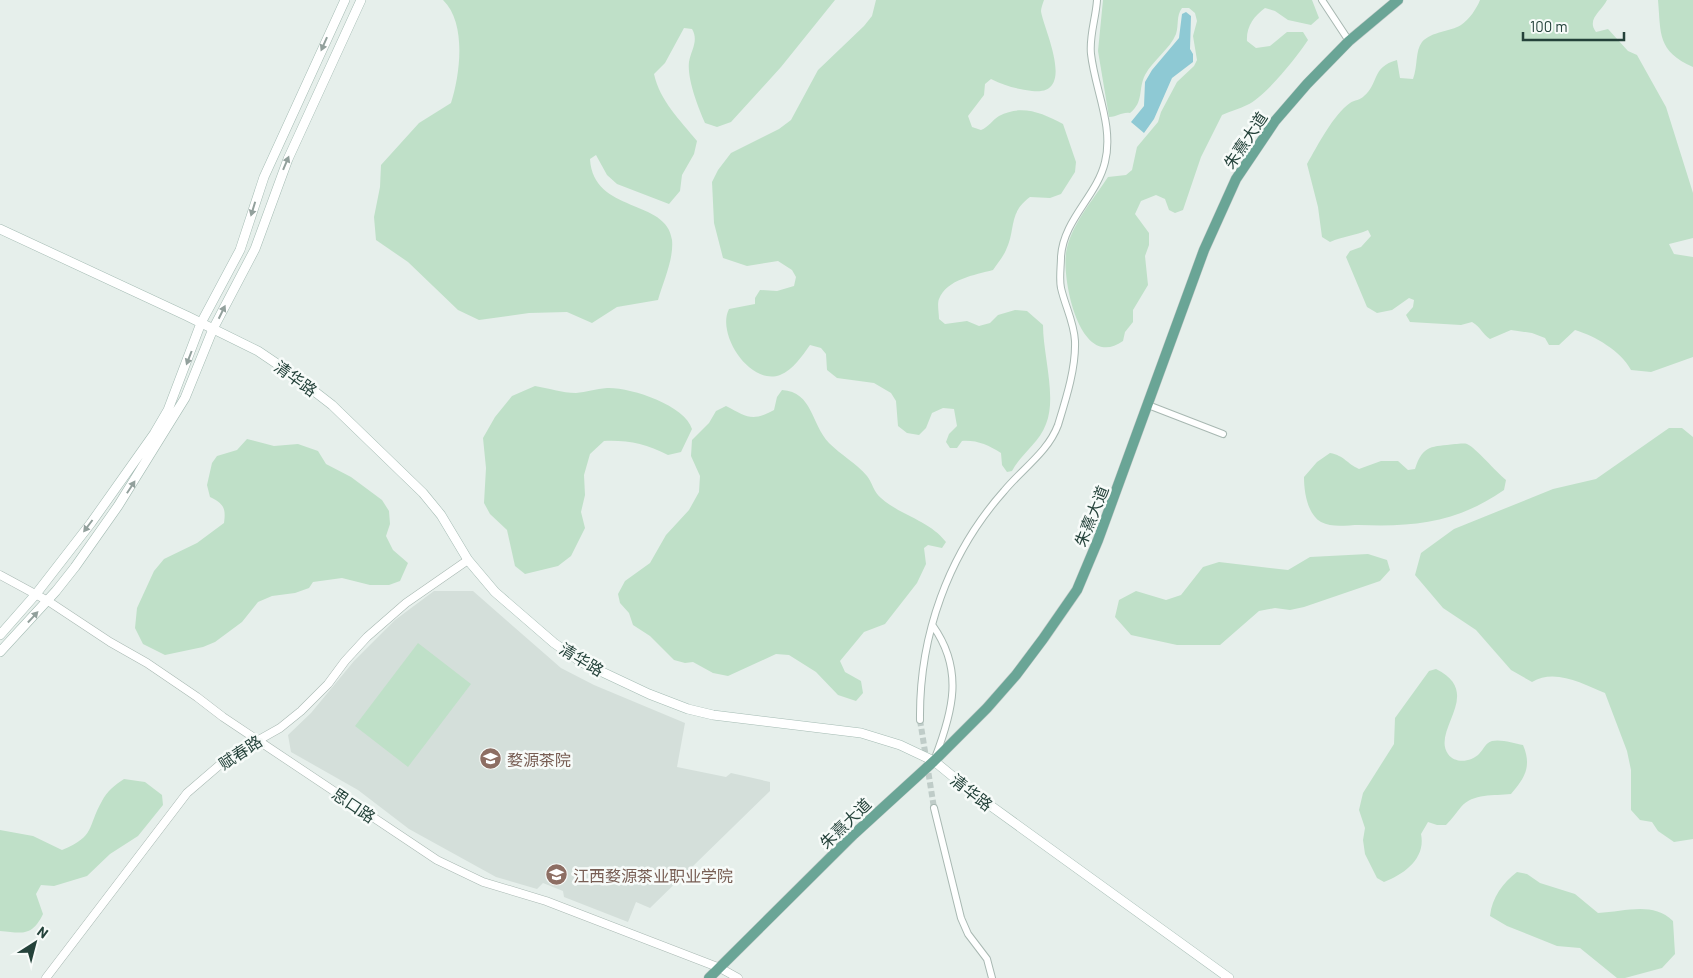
<svg xmlns="http://www.w3.org/2000/svg" width="1693" height="978" font-family="Barlow,'Noto Sans SC',sans-serif">
  <style>
    .built { fill: #d4dfda }
    .green { fill: #bfe0c8 }
    .water { fill: #8ec9d4 }
    .lines { fill: none; stroke-linecap: round; stroke-linejoin: round }
    .minor-tunnel { stroke: #bfccc8; stroke-width: 6; stroke-dasharray: 6 3; stroke-linecap: butt }
    .minor-casing { stroke: #a8b8b2; stroke-width: 8 }
    .tertiary-casing { stroke: #a8b8b2; stroke-width: 9 }
    .secondary-casing { stroke: #a4bbb3; stroke-width: 10 }
    .primary-casing { stroke: #c2cac8; stroke-width: 11 }
    .minor { stroke: #fff; stroke-width: 6 }
    .tertiary { stroke: #fff; stroke-width: 8 }
    .secondary { stroke: #fff; stroke-width: 9 }
    .primary { stroke: #6aa596; stroke-width: 10 }
    .oneway { fill: #92a09c }
    .labels { text-anchor: middle; dominant-baseline: central; stroke-width: 5; stroke-linejoin: round; paint-order: stroke }
    .street-label { font-size: 16px; fill: #24423a; stroke: #f7fbf9 }
    .education-label { font-size: 16px; fill: #785e54; stroke: #f7fbf9; text-anchor: start }
  </style>
  <rect width="100%" height="100%" fill="#e6efeb"/>
  <path class="built" d="M434 591H473L561 668 594 685 685 723 677 767 726 777 731 773 770 782V791L650 908 636 902 628 922 564 897 563 891 543 883 537 889 496 877 409 829 358 790 291 752 288 735 311 713 354 661 395 620Z"/>
  <path class="green" d="M443 0H835L781 67 731 122 717 127 705 123C698 107 687 79 689 62 691 50 699 41 692 29L684 28 665 63 654 74C660 101 680 120 697 141L694 154 682 175 680 191 669 204 617 184 607 175 596 155 590 159C593 214 667 198 672 240 674 259 663 282 658 300L617 307 592 323 567 312 529 313 479 320 458 310 408 262 376 240 374 217 380 187 381 165 419 123 451 103C460 75 467 23 443 0Z
    M876 0H1044C1043 3 1041 8 1041 11 1043 28 1078 97 1032 91 1017 89 1005 86 991 79L985 84 984 95 968 116 972 127 981 130C989 127 992 120 999 116 1022 104 1042 113 1063 124L1076 162 1075 172 1061 194 1050 198 1030 197C1008 213 1016 229 1006 250 1003 257 997 264 993 270 975 275 947 279 939 299 937 304 939 313 939 319L945 324 967 321 979 326 990 323 998 315 1015 310 1027 311 1043 325C1043 355 1057 397 1046 424 1039 443 1021 454 1012 471L1007 472 1002 465 1001 453C988 445 977 440 962 441L957 448H950L946 442 949 434 957 426 954 409 943 408 932 413 926 428 919 435 907 433 898 426 896 401 891 393 874 383 837 378 827 370 826 354 821 348 810 345C802 356 793 370 780 375 750 386 716 334 729 309L755 304V298L760 290 777 291 794 286 796 277 792 270 778 261 747 266 723 258 714 223 712 182 718 170 731 153 779 129 791 120 818 70 864 26 872 16Z
    M1103 0H1312L1319 18 1311 25 1288 20 1275 11 1265 8C1254 16 1246 27 1247 41L1256 48 1270 46 1287 32H1303L1308 40C1297 57 1265 97 1247 105 1239 109 1231 111 1222 115L1201 157 1183 210 1175 213 1169 210 1165 199 1156 195 1141 201 1135 214 1149 233V245L1145 256 1148 285 1133 310V322L1125 332 1123 341C1080 372 1062 281 1066 253 1070 226 1093 200 1108 177L1126 175 1132 170 1137 147 1158 122 1161 112 1177 82 1194 66 1197 60 1193 36 1197 21 1195 13 1189 8H1182C1176 16 1179 25 1176 34 1170 49 1153 60 1145 75 1138 89 1144 102 1130 113 1121 112 1118 117 1109 117L1098 51Z
    M1480 0H1607C1602 11 1586 19 1596 32L1608 29 1628 51 1637 55 1666 107 1693 193V238L1669 244 1674 254 1693 257V357L1651 372 1631 370C1621 351 1595 336 1575 330L1559 345H1549L1545 338 1532 333 1511 330 1490 339C1482 334 1482 328 1472 322L1461 325 1410 322 1406 315 1413 307 1414 300 1409 298 1392 310 1377 313 1367 307 1346 257 1350 251 1361 247 1371 236 1368 230C1355 236 1343 236 1330 242L1322 237 1318 207 1307 164C1318 145 1333 115 1350 103 1354 100 1361 100 1364 96 1379 84 1371 67 1397 60L1400 78 1413 79C1418 66 1415 51 1422 42 1432 31 1450 32 1461 25 1469 20 1477 8 1480 0Z
    M1658 0H1693V67C1657 51 1661 34 1658 0Z
    M535 386C548 388 562 393 576 393 586 392 596 389 607 388 630 387 685 405 692 429L681 452 668 455C646 444 628 440 604 441L590 454 584 475 585 495 581 512 585 528 571 556 558 566 525 574 515 566 507 530 490 514 484 503 486 468 483 438 495 417 512 396Z
    M782 390C813 392 811 424 829 443 841 455 856 463 867 476 872 482 874 493 881 498 901 516 929 520 946 542L942 548 928 545 924 548 926 564 917 583 885 624 864 632 840 661 845 672 861 681 863 693 856 701 838 695 816 672 789 655 776 654 728 676 713 673 693 662 685 663 674 660 650 636 633 625 629 613 620 603 618 594 625 581 650 563 666 535 689 510 699 492 700 476 691 456 692 440 709 423 716 411 726 406C747 417 752 422 774 410L777 397Z
    M1669 428H1682L1693 437V839L1674 842 1658 831 1652 822 1640 820 1631 810V770L1627 751 1605 693C1583 684 1555 668 1532 682L1511 670 1476 630 1443 608 1415 575 1421 553 1454 529 1553 489 1596 479Z
    M247 439 274 446 298 444 318 451 326 464 351 477 382 500 389 511 390 524 386 536 393 550 408 563 400 581 389 585H370L342 578 313 582 309 588 295 593 272 596 258 602 242 622 215 642 203 647 165 655 143 644 135 628 137 608 154 571 164 559 197 543 224 523C226 508 224 504 210 497L207 485 212 463 217 456 237 450Z
    M1455 444C1458 444 1464 443 1467 444 1476 448 1496 472 1506 480L1504 490C1456 523 1415 527 1359 525 1347 525 1332 528 1321 522 1307 514 1304 491 1304 477L1317 462 1330 453C1345 456 1346 463 1359 469L1381 461H1398L1408 470 1415 469C1423 444 1432 447 1455 444Z
    M1368 554 1387 560 1390 570 1380 581 1304 607 1290 610 1275 608 1259 611 1220 645H1177L1131 635 1115 617 1119 600 1136 591 1166 600 1181 595 1203 567 1219 562 1288 570 1310 557Z
    M418 643 471 684 408 767 355 726Z
    M1436 669C1485 693 1431 730 1448 754 1455 764 1471 762 1479 754 1484 749 1485 743 1492 741 1501 739 1514 743 1523 745 1532 766 1525 778 1511 794 1494 796 1473 793 1461 807 1456 813 1452 819 1446 825H1437L1428 822 1421 834C1426 858 1405 874 1384 882L1377 878 1365 854 1363 840 1365 828 1359 810 1363 793 1394 744 1395 718 1429 671Z
    M124 779 145 782 162 795 163 805 138 836 110 854 87 876 54 886 41 885 36 894 43 914C32 937 22 933 0 931V830L33 836 62 850C96 836 87 827 102 801 107 791 115 785 124 779Z
    M1517 872 1527 874 1540 883 1575 894 1598 913C1625 912 1652 901 1673 921L1675 954 1662 968 1625 978H1617L1580 948 1557 946 1507 926 1490 916C1492 897 1503 883 1517 872Z"/>
  <path class="water" d="M1186 12 1191 16 1190 49 1193 54V62L1172 78 1154 119 1144 133 1131 122 1144 106 1145 82 1152 70 1179 38 1182 14Z"/>
  <g class="lines">
    <path class="minor-tunnel" d="M920 720 934 808"/>
    <defs>
      <path id="minor" d="M1322 0 1349 41
        M1148 405 1223 434
        M933 626C964 670 953 711 935 758
        M920 720C919 636 948 554 1004 491 1022 469 1048 452 1058 425 1066 399 1076 368 1075 341 1074 322 1065 306 1061 288 1059 279 1061 266 1061 257 1063 220 1097 196 1105 162 1114 126 1095 90 1091 54 1089 36 1096 18 1097 0
        M934 808 961 918 968 934 987 959 992 978"/>
      <path id="tertiary" d="M0 575 48 601 110 642 147 663 197 697 223 717 437 860 483 882 546 901 720 968 738 978
        M46 978 187 793 230 756 280 728 301 711 328 684 345 661 367 637 406 603 468 560"/>
      <path id="secondary" d="M0 229 187 316 258 351 292 374 332 405 423 493 441 515 468 560 495 592 554 643 581 662 649 694 688 709 713 715 861 733 900 745 934 761 973 793 1229 978
        M0 635 36 594 91 523 154 434 168 410 201 323 240 250 264 177 345 0
        M0 652 56 591 75 567 118 506 185 398 213 329 255 249 288 159 361 0"/>
      <path id="primary" d="M709 978 853 835 934 761 987 708 1016 675 1043 639 1077 590 1098 540 1204 250 1236 179 1275 121 1307 84 1349 41 1398 0"/>
    </defs>
    <use href="#minor" class="minor-casing"/>
    <use href="#tertiary" class="tertiary-casing"/>
    <use href="#secondary" class="secondary-casing"/>
    <use href="#primary" class="primary-casing"/>
    <use href="#minor" class="minor"/>
    <use href="#tertiary" class="tertiary"/>
    <use href="#secondary" class="secondary"/>
    <use href="#primary" class="primary"/>
  </g>
  <defs><path id="oneway-solid" d="M-6-.8H1V-3.2L6.5 0L1 3.2V.8H-6Z" transform="scale(1.25)"/></defs>
  <g class="oneway">
    <use href="#oneway-solid" transform="translate(324 44) rotate(114)"/>
    <use href="#oneway-solid" transform="translate(286 163) rotate(-67)"/>
    <use href="#oneway-solid" transform="translate(253 209) rotate(107)"/>
    <use href="#oneway-solid" transform="translate(222 312) rotate(-64)"/>
    <use href="#oneway-solid" transform="translate(189 358) rotate(111)"/>
    <use href="#oneway-solid" transform="translate(131 487) rotate(-57)"/>
    <use href="#oneway-solid" transform="translate(88 526) rotate(127)"/>
    <use href="#oneway-solid" transform="translate(33 617) rotate(-47)"/>
  </g>
  <defs>
    <symbol id="university-disc" viewBox="-11 -11 22 22"><circle r="9.5" fill="#8d6e63" stroke="#f7fbf9"/><path d="M0-5L7-2L0 1L-7-2ZM-4 1L0 2.5L4 1V4Q0 6-4 4Z" fill="#fff"/></symbol>
  </defs>
  <g fill-rule="evenodd">
    <use href="#university-disc" x="478" y="746" width="25" height="25"/>
    <use href="#university-disc" x="544" y="862" width="25" height="25"/>
  </g>
  <g class="labels">
    <g class="street-label">
      <text transform="translate(1245 140) rotate(-56)">朱熹大道</text>
      <text transform="translate(296 378) rotate(36)">清华路</text>
      <text transform="translate(1091 516) rotate(-68)">朱熹大道</text>
      <text transform="translate(582 659) rotate(31)">清华路</text>
      <text transform="translate(240 752) rotate(-33)">赋春路</text>
      <text transform="translate(972 792) rotate(38)">清华路</text>
      <text transform="translate(354 805) rotate(34)">思口路</text>
      <text transform="translate(845 823) rotate(-44)">朱熹大道</text>
    </g>
    <g class="education-label">
      <text x="507" y="759">婺源茶院</text>
      <text x="573" y="875">江西婺源茶业职业学院</text>
    </g>
  </g>
  <g transform="translate(35 943) rotate(36)" stroke="#f7fbf9" stroke-width="4" paint-order="stroke">
  <path d="M0-4L9 19L0 12L-9 19Z" fill="#24423a"/>
  <text y="-8" font-size="14" font-weight="bold" text-anchor="middle" fill="#24423a">N</text>
  </g>
  <path d="M1523 32v8h101v-8" fill="none" stroke="#24423a" stroke-width="2.5"/>
  <text x="1530" y="32" font-size="15" fill="#24423a" stroke="#f7fbf9" stroke-width="4" paint-order="stroke">100 m</text>
</svg>
